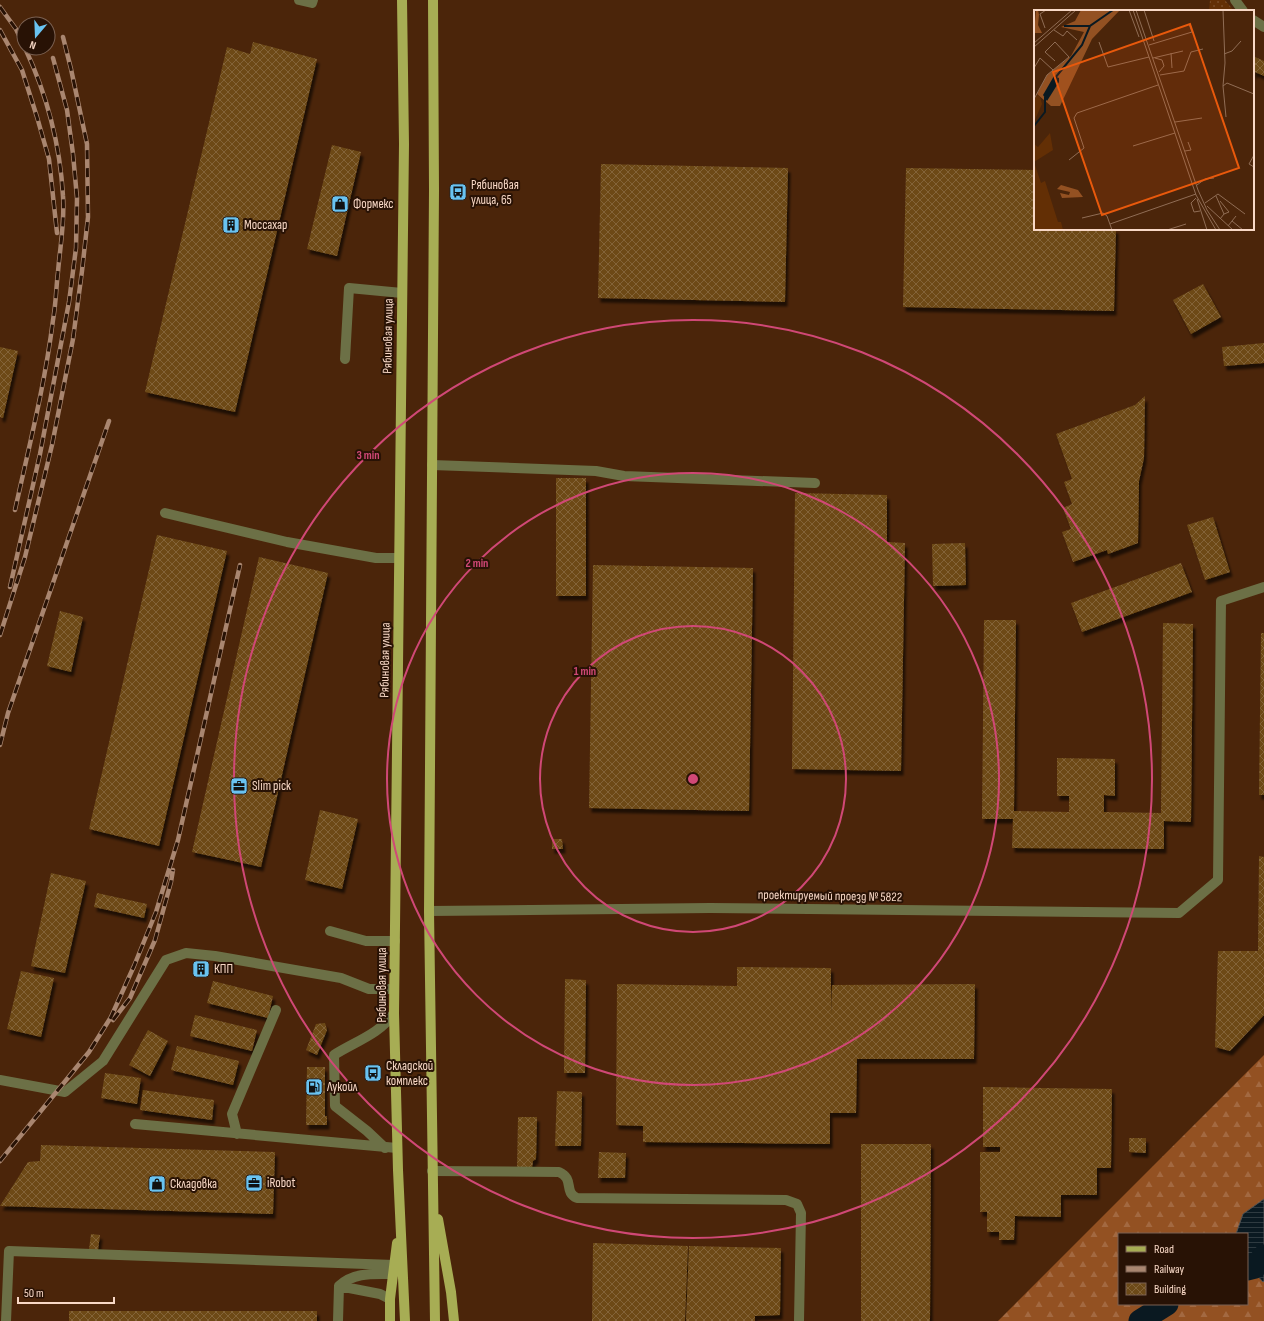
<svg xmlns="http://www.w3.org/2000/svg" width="1264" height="1321" font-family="'Sofia Sans Condensed',sans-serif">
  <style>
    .grass { fill: url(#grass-dots) }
    .forest { fill: url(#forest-firs); fill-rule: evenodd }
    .water { fill: url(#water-rules); stroke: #515252 }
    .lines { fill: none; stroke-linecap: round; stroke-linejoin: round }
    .river { stroke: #0a1921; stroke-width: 23 }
    .building { fill: url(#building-cross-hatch); filter: url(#shadow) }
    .minor { stroke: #6c7046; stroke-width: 10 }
    .major { stroke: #a7ad54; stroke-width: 10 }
    .rail-casing { stroke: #a98670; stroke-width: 4.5 }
    .rail { stroke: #281205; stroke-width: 3; stroke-dasharray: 9; stroke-linecap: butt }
    .ring { fill: none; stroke: #d04876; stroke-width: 2 }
    .labels { text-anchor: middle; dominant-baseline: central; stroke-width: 4; stroke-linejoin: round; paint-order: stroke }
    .poi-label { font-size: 13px; fill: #f8d8c6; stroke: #281205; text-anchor: start }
    .street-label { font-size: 13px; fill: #f8d8c6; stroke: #281205 }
    .inset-river { fill: none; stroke: #0a1921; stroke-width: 2 }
    .inset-road { fill: none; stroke: #906d55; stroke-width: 1 }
    .view { fill: #e8590c; fill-opacity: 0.15; stroke: #e8590c; stroke-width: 2 }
    .inset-edge { fill: none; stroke: #f8d8c6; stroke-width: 2 }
    .centre { fill: #d04876; stroke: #281205; stroke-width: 2 }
    .ring-label { font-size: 12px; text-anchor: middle; font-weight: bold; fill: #d04876; stroke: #281205; stroke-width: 4; stroke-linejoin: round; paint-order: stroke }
  </style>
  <defs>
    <pattern id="grass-dots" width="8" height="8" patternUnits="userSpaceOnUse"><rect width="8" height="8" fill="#632f05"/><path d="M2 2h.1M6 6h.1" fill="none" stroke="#7a4c28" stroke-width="1.8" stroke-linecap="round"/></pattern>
    <pattern id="forest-firs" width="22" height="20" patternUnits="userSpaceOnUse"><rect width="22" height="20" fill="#935122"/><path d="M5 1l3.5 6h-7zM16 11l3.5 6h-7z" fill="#a36941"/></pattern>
    <pattern id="water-rules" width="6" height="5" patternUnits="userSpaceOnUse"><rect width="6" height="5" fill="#0a1921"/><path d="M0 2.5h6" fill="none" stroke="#2e3a40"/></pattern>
    <pattern id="building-cross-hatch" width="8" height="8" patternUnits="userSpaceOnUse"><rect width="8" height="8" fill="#6d4a18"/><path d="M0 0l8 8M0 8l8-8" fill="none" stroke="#836338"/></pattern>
    <filter id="shadow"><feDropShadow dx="2.5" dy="4.5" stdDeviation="1" flood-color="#0009"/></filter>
  </defs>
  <rect width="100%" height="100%" fill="#4b250a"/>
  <path class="grass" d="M1210 0H1225L1234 11H1209Z"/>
  <path class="forest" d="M1264 1055V1321H998ZM1119 1234H1247V1304H1119Z"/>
  <path class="water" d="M1264 1199V1281L1263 1282 1247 1264V1234H1236L1243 1214Z"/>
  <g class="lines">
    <path class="river" d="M1247 1269 1255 1267 1264 1256
      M1140 1321 1167 1304"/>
  </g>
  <path class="building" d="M253 42 317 59 235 412 145 392 227 47 250 54Z
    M1253 56 1264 61V76L1255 72 1253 76Z
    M332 145 361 152 337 256 307 249Z
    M601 164 788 168 785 302 598 298Z
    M906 168 1035 170V229H1116L1114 311 903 307Z
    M1203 284 1221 317 1191 334 1173 300Z
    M1264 343V363L1224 366 1222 347Z
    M0 347 18 351 3 418 0 417Z
    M1145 396 1144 458 1139 481 1138 543 1108 554 1107 550 1073 562 1062 532 1071 529 1063 508 1072 504 1064 482 1072 479 1056 434 1135 405Z
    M556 478H586V596H556Z
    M795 493 887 495V542L905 543 901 771 792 769Z
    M1213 517 1230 572 1205 580 1187 525Z
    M157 535 227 551 159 846 89 829Z
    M965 543 966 585 933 586 932 544Z
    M259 557 328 573 261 867 192 852Z
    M1181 563 1192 592 1082 632 1071 603Z
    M593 565 753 568 749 811 589 808Z
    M60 611 83 617 71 672 47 666Z
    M984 620H1016L1014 811 1069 812V796H1057V758L1115 759V796L1104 795V812L1161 813 1163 623 1193 624 1191 822 1164 821V849L1012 848 1013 819H982Z
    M1261 633H1264V795H1259Z
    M320 810 358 819 342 889 305 880Z
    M552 839H562L563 849H552Z
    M1259 856 1264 857V1015L1230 1051 1215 1047 1218 951H1258Z
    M51 873 86 881 65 973 31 966Z
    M97 893 147 904 144 918 94 907Z
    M196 966 206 967 205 971H196Z
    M737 967 831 968V1015L832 985 975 984 974 1059H857L856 1113H830V1144L643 1142V1126L616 1125 617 984 737 986Z
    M21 971 54 978 41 1037 7 1029Z
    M565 979 586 980 585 1073H564Z
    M213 981 273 996 268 1018 207 1003Z
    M195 1015 257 1030 252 1051 190 1036Z
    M325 1023 327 1030 317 1055 306 1050 316 1024Z
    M148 1030 168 1041 150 1076 129 1065Z
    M177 1046 239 1061 233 1085 171 1070Z
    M307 1067H325V1116H327V1125H306Z
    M105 1073 141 1078 137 1104 101 1098Z
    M983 1087 1112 1089 1111 1168H1097V1195H1061V1217L1015 1216 1014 1240H999V1232H987V1212H980V1152H1000V1147H983Z
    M143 1090 214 1100 212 1120 140 1110Z
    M557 1091 582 1092 581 1146H555Z
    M518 1117H537L536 1159 533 1161 532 1168H517Z
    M1129 1138H1146V1153L1129 1152Z
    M861 1144H931L930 1321H861Z
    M41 1145 275 1152 273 1214 0 1206 28 1162 40 1161Z
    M599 1152 626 1153 625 1178H598Z
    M91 1234 100 1235 98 1250 89 1249Z
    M593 1243 688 1246 685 1321H592Z
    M689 1246 781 1248 780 1315 755 1316V1321H686Z
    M69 1311H317V1321H69Z"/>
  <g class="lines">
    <path class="minor" d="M299 0 312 3 313 0
      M1235 0 1243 11
      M1253 20 1264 27
      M345 359 349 288 402 293
      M432 465 596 471 624 476 815 483
      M165 513 287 542 376 558H399
      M429 911 710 908 1179 913 1218 880 1221 601 1264 587
      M330 931 366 941H395
      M0 1080 65 1092 103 1061 166 960 186 953 215 956 341 978 369 989H394
      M135 1124 397 1148
      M237 1134 232 1114 276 1010
      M385 1148 367 1131 335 1106 334 1055C354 1042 380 1034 394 1013
      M432 1171 559 1172C575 1179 563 1192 577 1198L786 1200 797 1204 801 1213 799 1321
      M339 1286 380 1294 390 1299
      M6 1321 9 1251 394 1265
      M338 1321 339 1286C354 1272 373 1274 393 1274"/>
    <path class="major" d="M402 0 404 144 394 1013 398 1170 405 1321
      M433 0 434 190 429 911 435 1321
      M438 1219 451 1292 454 1321
      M390 1321V1299L397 1243"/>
    <defs>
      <path id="rail" d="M0 7 16 29 24 46
        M0 30 22 70 37 117 49 159 57 233
        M15 510C29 447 45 384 53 320 56 304 56 288 58 272 60 247 65 221 63 196 60 144 47 95 25 48
        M10 587 40 454 69 302 76 248 77 198 73 154 67 110 53 58
        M0 635 25 557 52 445 73 339 82 271 88 217 87 144 71 69 63 37
        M0 745 8 713 109 421
        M113 1020 130 998 155 940 171 882 173 870
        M0 1161 89 1052 111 1017 134 966 156 912 178 840 240 565"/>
    </defs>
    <use href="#rail" class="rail-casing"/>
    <use href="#rail" class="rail"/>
  </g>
  <g class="ring">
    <circle cx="693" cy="779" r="153"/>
    <circle cx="693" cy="779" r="306"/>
    <circle cx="693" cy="779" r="459"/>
  </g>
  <defs>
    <symbol id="bus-square" viewBox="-11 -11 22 22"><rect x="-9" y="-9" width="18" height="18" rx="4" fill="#69c3f1" stroke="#281205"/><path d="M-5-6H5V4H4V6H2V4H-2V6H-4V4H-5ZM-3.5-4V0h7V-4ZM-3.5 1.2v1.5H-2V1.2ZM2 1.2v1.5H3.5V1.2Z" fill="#111"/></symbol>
    <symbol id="shop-square" viewBox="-11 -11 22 22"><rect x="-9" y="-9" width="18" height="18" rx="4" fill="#69c3f1" stroke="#281205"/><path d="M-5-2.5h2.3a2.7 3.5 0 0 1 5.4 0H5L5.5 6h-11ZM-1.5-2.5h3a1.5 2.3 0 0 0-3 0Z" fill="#111"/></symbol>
    <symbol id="building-square" viewBox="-11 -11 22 22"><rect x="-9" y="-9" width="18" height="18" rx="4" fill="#69c3f1" stroke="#281205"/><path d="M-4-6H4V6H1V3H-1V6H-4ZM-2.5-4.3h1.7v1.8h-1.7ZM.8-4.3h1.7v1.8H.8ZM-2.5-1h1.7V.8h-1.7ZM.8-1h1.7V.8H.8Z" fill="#111"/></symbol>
    <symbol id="office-square" viewBox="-11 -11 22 22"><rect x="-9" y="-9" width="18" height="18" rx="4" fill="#69c3f1" stroke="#281205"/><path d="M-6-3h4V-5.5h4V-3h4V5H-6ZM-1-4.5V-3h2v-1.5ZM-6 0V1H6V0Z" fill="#111"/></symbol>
    <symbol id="fuel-square" viewBox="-11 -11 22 22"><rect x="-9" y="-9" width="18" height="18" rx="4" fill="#69c3f1" stroke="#281205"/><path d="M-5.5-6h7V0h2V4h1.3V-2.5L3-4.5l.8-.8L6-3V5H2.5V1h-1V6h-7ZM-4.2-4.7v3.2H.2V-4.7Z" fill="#111"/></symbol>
  </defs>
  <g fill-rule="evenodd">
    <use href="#bus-square" x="448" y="182" width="20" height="20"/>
    <use href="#shop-square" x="330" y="194" width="20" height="20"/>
    <use href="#building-square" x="221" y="215" width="20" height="20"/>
    <use href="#office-square" x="229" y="776" width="20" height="20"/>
    <use href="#building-square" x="191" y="959" width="20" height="20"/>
    <use href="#bus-square" x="363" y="1063" width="20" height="20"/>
    <use href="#fuel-square" x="304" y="1077" width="20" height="20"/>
    <use href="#office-square" x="244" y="1173" width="20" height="20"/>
    <use href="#shop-square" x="147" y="1174" width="20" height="20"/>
  </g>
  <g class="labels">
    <g class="poi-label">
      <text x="471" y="185">Рябиновая<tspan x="471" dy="15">улица, 65</tspan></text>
      <text x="353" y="204">Формекс</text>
      <text x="244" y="225">Моссахар</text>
      <text x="252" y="786">Slim pick</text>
      <text x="214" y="969">КПП</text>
      <text x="386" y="1066">Складской<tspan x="386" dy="15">комплекс</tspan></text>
      <text x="327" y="1087">Лукойл</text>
      <text x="267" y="1183">iRobot</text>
      <text x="170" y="1184">Складовка</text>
    </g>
    <g class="street-label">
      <text transform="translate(388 336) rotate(-89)">Рябиновая улица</text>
      <text transform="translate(385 660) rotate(-89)">Рябиновая улица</text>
      <text transform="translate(830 896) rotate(1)">проектируемый проезд № 5822</text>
      <text transform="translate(382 985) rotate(-90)">Рябиновая улица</text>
    </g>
  </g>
  <g transform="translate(1034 10)">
    <rect width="220" height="220" fill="#4b250a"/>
    <path d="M3 85 6 87 8 94 0 112V90ZM16 123 19 140 0 152 7 173 11 171 24 212H27L29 220H0V134L4 137Z" fill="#632f05"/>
    <path d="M2 0H4L5 5 4 15 8 23H0ZM47 0H86L58 29 26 96H17L3 84 13 65 37 46 50 22 27 17 41 11ZM27 175 44 180 49 187 28 188 26 183 35 185 36 182 23 179Z" fill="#935122"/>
    <path d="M20 66 25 68V72L13 91 9 85Z" fill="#0a1921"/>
    <path class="inset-river" d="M30 16H56M21 68 48 35 56 16 79 0M0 116 11 102V87"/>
    <path class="inset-road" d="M95 0 105 27M99 0 162 185 182 220M102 0 164 180 173 200 186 220M110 0 120 31M189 0 191 53 189 76 192 107M11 18 6 4 12 0M20 20 29 26 33 21 43 30M65 32 74 57 115 47M0 33 38 0M115 35 158 22 155 14M0 37 42 0M137 43 138 58M190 44 198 41 207 31M119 48 149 41M121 48 128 50 130 56 125 62M0 58 6 48 19 60M126 65 150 61 157 42 169 39M189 76 193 73 220 84M0 89 13 65 35 47 21 32 11 42 21 51M141 112 168 108M99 136 141 123M151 141 157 140 154 132M220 145 215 154 220 157M35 150 50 138 40 108 43 103 124 75M163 175 171 169 180 168M182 186 190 204 186 209M162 188 157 193 160 202 166 201M163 189 173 220M186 191 195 202 190 204M171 193 184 184 211 204M173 196 199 220M48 208 69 203 73 206 78 220M198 211 209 220M76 214 162 184M194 216 202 206M133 220 152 214"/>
    <path class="view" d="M156 14 205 158 68 205 19 62Z"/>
    <rect width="220" height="220" class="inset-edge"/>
  </g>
  <circle cx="693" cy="779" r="6" class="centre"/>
  <g class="ring-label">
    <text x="368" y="459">3 min</text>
    <text x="477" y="567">2 min</text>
    <text x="585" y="675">1 min</text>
  </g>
  <rect x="1118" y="1233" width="130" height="72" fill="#281205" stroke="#7b6152"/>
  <rect x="1126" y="1246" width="20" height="6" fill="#a7ad54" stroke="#7b6152"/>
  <text x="1154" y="1253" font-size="12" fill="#f8d8c6">Road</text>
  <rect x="1126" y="1266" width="20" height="6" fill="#a98670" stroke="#7b6152"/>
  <text x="1154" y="1273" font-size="12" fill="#f8d8c6">Railway</text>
  <rect x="1126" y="1283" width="20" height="12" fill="url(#building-cross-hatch)" stroke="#7b6152"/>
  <text x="1154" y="1293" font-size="12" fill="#f8d8c6">Building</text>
  <g transform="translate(36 36) rotate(199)"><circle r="19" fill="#281205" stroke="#7b6152"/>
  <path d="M0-3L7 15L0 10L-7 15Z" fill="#69c3f1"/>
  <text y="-6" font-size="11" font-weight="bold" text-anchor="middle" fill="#f8d8c6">N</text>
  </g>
  <path d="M18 1297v6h96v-6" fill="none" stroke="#f8d8c6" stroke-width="2"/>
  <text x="24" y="1297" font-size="12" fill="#f8d8c6" stroke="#281205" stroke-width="3" paint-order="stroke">50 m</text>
</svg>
